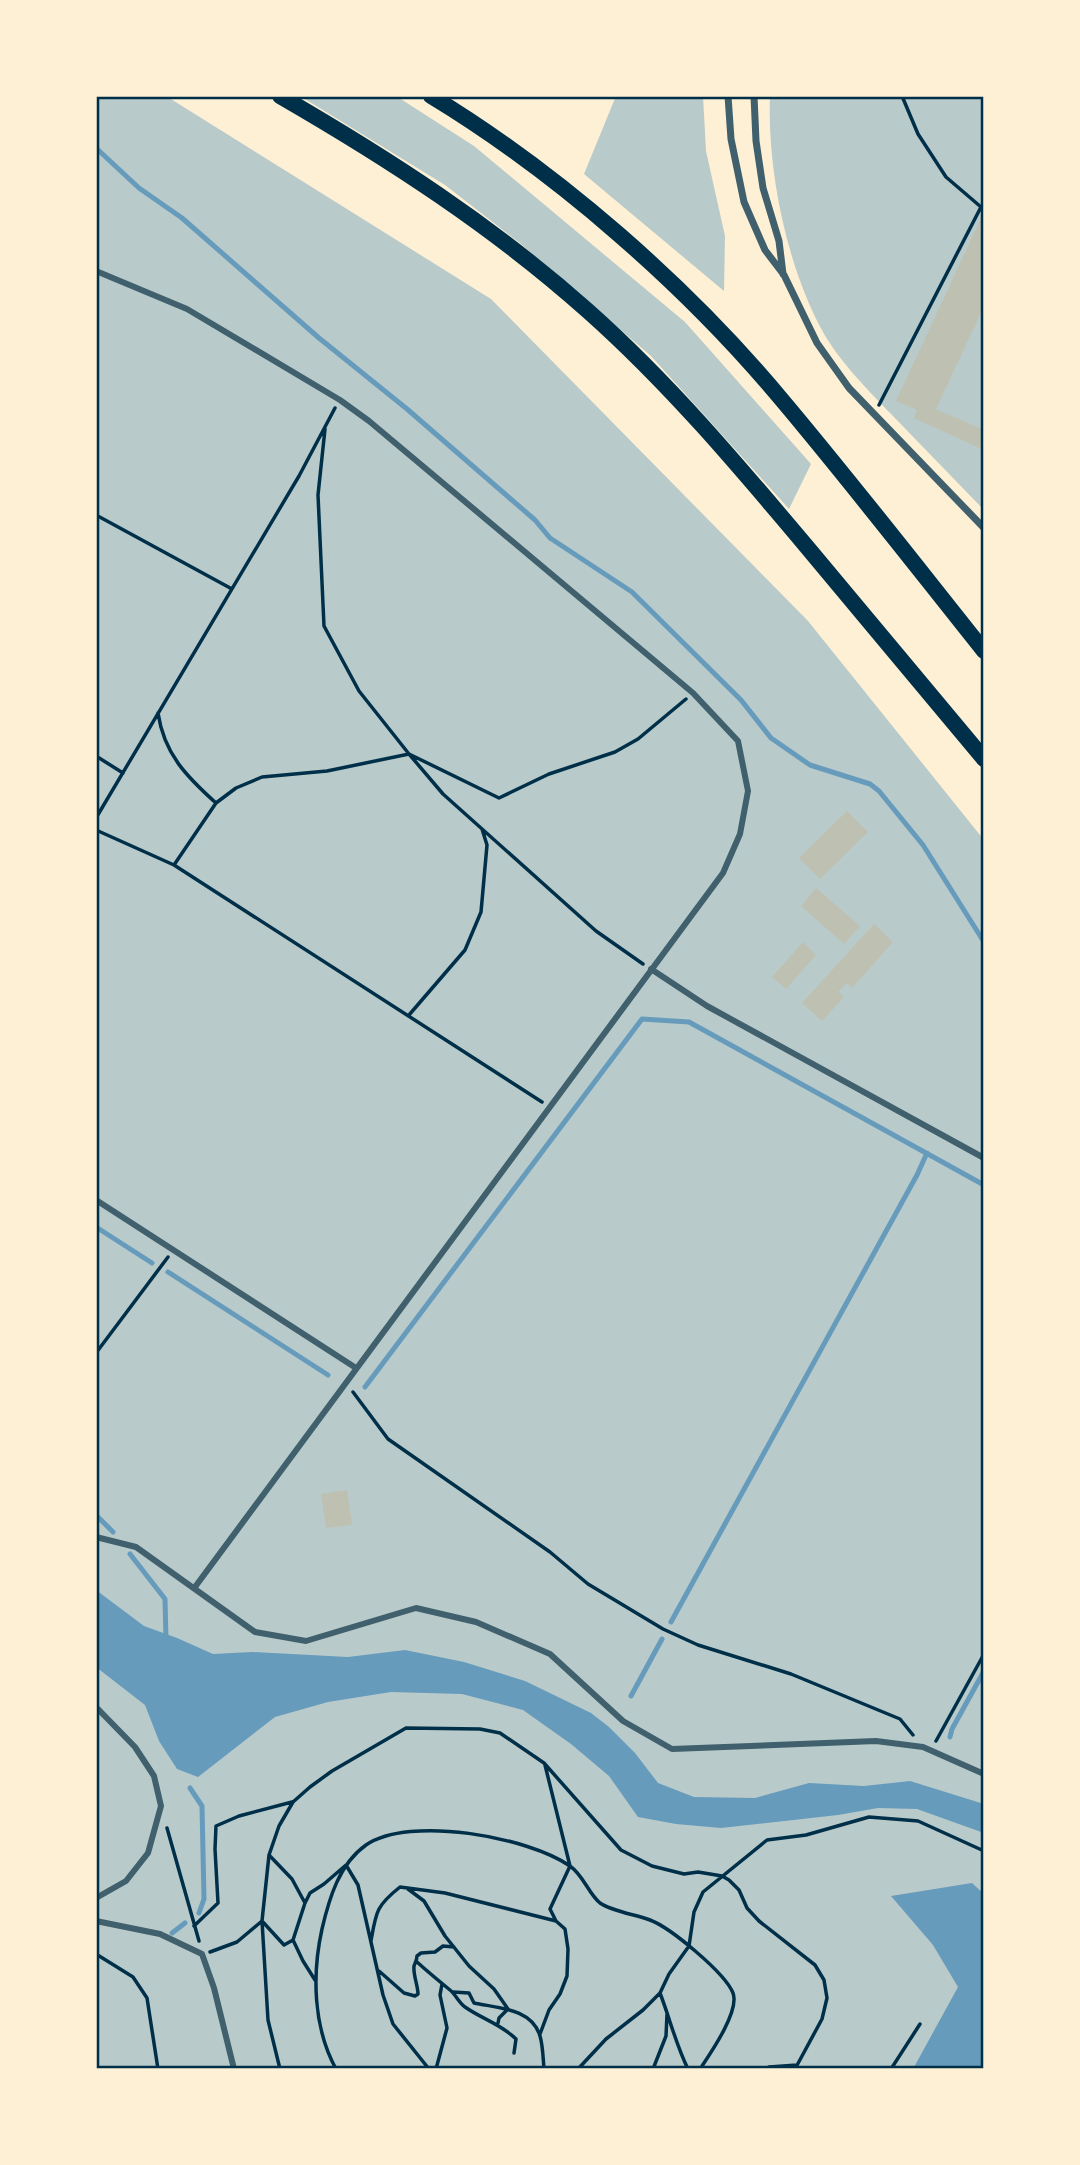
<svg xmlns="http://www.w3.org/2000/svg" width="1080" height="2165" font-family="Jost,sans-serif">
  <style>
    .green { fill: #b9caca }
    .water { fill: #669bbc }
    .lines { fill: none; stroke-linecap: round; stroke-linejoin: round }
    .stream { stroke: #669bbc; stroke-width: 5 }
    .building { fill: #bec0b2 }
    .path { stroke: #003049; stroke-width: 3.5 }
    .pedestrian { stroke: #3f606c; stroke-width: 6 }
    .minor { stroke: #3f606c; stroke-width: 7 }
    .motorway { stroke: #003049; stroke-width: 16 }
    .neatline { fill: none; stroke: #003049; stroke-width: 2.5 }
  </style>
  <rect width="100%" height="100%" fill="#fdf0d5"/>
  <path class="green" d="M96 96H166L491 299 808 621 984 840V2069H96Z
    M300 96H396L474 146 685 322 811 464 789 509 651 356 521 244 445 185Z
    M616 96H703L706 151 725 236 724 291 584 174Z
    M770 96H984V510C953 478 922 446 891 414 868 390 839 361 823 332 787 267 767 171 770 96Z"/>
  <path class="water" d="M96 1590 144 1626 177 1638 213 1654 252 1652 348 1657 405 1650 464 1662 525 1681 591 1713 609 1727 635 1753 658 1783 694 1797 755 1798 809 1783 864 1786 910 1781 984 1804V1833L917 1809 878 1808 838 1815 721 1828 676 1824 638 1817 609 1776 571 1744 523 1710 462 1694 391 1692 328 1702 275 1717 198 1777 177 1769 159 1741 145 1705 96 1667Z
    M972 1883 984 1894V2069H913L958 1987 933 1945 891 1896Z"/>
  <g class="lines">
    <path class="stream" d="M96 148 139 188 182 218 319 338 407 409 535 520 550 538 632 592 741 700 771 738 810 765 870 784 879 791 923 845 984 942
      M96 1227 152 1263
      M168 1272 328 1375
      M365 1387 642 1019 689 1022 984 1185
      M96 1515 113 1532
      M130 1554 165 1599 166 1640
      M671 1622 917 1175 927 1153
      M631 1696 662 1639
      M950 1737 952 1729 984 1671
      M190 1788 202 1806 204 1899 199 1913
      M172 1933 185 1923"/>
  </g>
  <path class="building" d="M982 216 984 217V306L936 409 984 430V450L914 418 917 410 896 401Z
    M847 811 868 832 820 879 799 858Z
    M816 888 860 926 844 944 801 906Z
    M874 924 893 942 852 988 847 983 838 992 844 997 822 1021 802 1003Z
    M803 942 816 955 786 989 772 977Z
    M347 1490 352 1525 326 1528 321 1494Z"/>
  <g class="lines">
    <path class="path" d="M902 96 918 134 946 177 981 207
      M879 405 981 207 984 206
      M325 429 318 495 324 626 359 691 409 754 443 794 596 931 643 964
      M96 515 232 589
      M158 713C164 754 187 777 216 803
      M96 756 123 773
      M96 818 299 476 335 408
      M96 830 174 865 542 1102
      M174 865 216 803 236 788 262 777 327 771 409 754 499 798 549 774 615 752 638 739 686 699
      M409 1015 465 950 481 912 487 845 482 829
      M96 1353 168 1257
      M353 1392 388 1439 550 1552 588 1584 663 1629 698 1645 791 1674 900 1719 913 1735
      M936 1741 984 1654
      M545 1765 570 1866 550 1909 556 1921
      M167 1828 199 1941
      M269 1855 292 1879 305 1903
      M408 1889 424 1901 445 1936 469 1966 494 1989 508 2009
      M194 1926 218 1903 215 1849 216 1826 239 1816 292 1802
      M293 1940 305 1903 310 1893 324 1884 346 1865 358 1885 383 1995 393 2024 429 2069
      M371 1941C376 1912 376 1906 400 1887L445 1893 556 1921 565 1929 568 1949 567 1976 560 1994 549 2010 540 2034
      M210 1952 237 1942 262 1921 284 1945 293 1940 303 1961 315 1980
      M96 1954 133 1977 147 1998 158 2069
      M417 1962C428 1972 439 1981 450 1990 456 1995 459 2003 465 2007 482 2019 501 2024 516 2039L514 2053
      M379 1971 404 1993 415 1996 418 1994C418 1986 413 1975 414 1966 415 1963 417 1960 417 1956L421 1953 435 1952 443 1946 454 1947
      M453 1992 469 1993 474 2003C497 2008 532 2008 540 2036 543 2046 543 2058 544 2069
      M660 1993C670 2019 676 2045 688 2069
      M498 2023 499 2018 507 2010
      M280 2069 268 2020 262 1921 269 1855 279 1826 293 1802 310 1787 332 1771 406 1728 480 1729 500 1733 544 1763 621 1850 652 1866 684 1874 698 1872 722 1876 729 1880 739 1890 747 1908 759 1921 815 1965 824 1980 827 1998 822 2019 795 2069
      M336 2069C313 2027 312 1974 322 1929 329 1899 339 1864 366 1845 410 1815 528 1837 570 1866 584 1876 588 1893 600 1903 611 1911 637 1915 650 1920 671 1928 725 1973 733 1993 740 2011 710 2054 700 2069
      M436 2069 447 2028 440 1995 442 1984
      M578 2069 606 2039 643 2010 660 1993 669 1974 689 1946 694 1912 703 1892 767 1840 806 1835 869 1817 918 1821 984 1851
      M653 2069 666 2036 667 2014
      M765 2069 769 2067 797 2065
      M891 2069 920 2024"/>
    <path class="pedestrian" d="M96 271 187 309 340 400 369 421 693 693 738 741 748 791 740 834 723 873 195 1587
      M651 969 707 1006 984 1158
      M96 1200 356 1368
      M96 1537 136 1547 255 1632 306 1641 416 1608 476 1622 550 1654 623 1721 672 1749 876 1741 923 1747 984 1774
      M96 1707 135 1747 154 1776 161 1806 148 1853 126 1881 96 1898
      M96 1921 160 1934 202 1954 214 1988 234 2069"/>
    <path class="minor" d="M728 96 731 139 744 202 765 250 784 275 817 343 849 388 984 528
      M754 96 756 141 763 188 779 241 783 274"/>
    <path class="motorway" d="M280 96C389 159 494 227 588 311 669 383 738 465 807 547 866 618 925 688 984 759
      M431 96C558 173 687 286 782 400 851 482 917 567 984 651"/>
  </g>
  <rect width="1080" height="2165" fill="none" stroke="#fdf0d5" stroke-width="196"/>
  <rect x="98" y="98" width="884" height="1969" class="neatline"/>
</svg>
